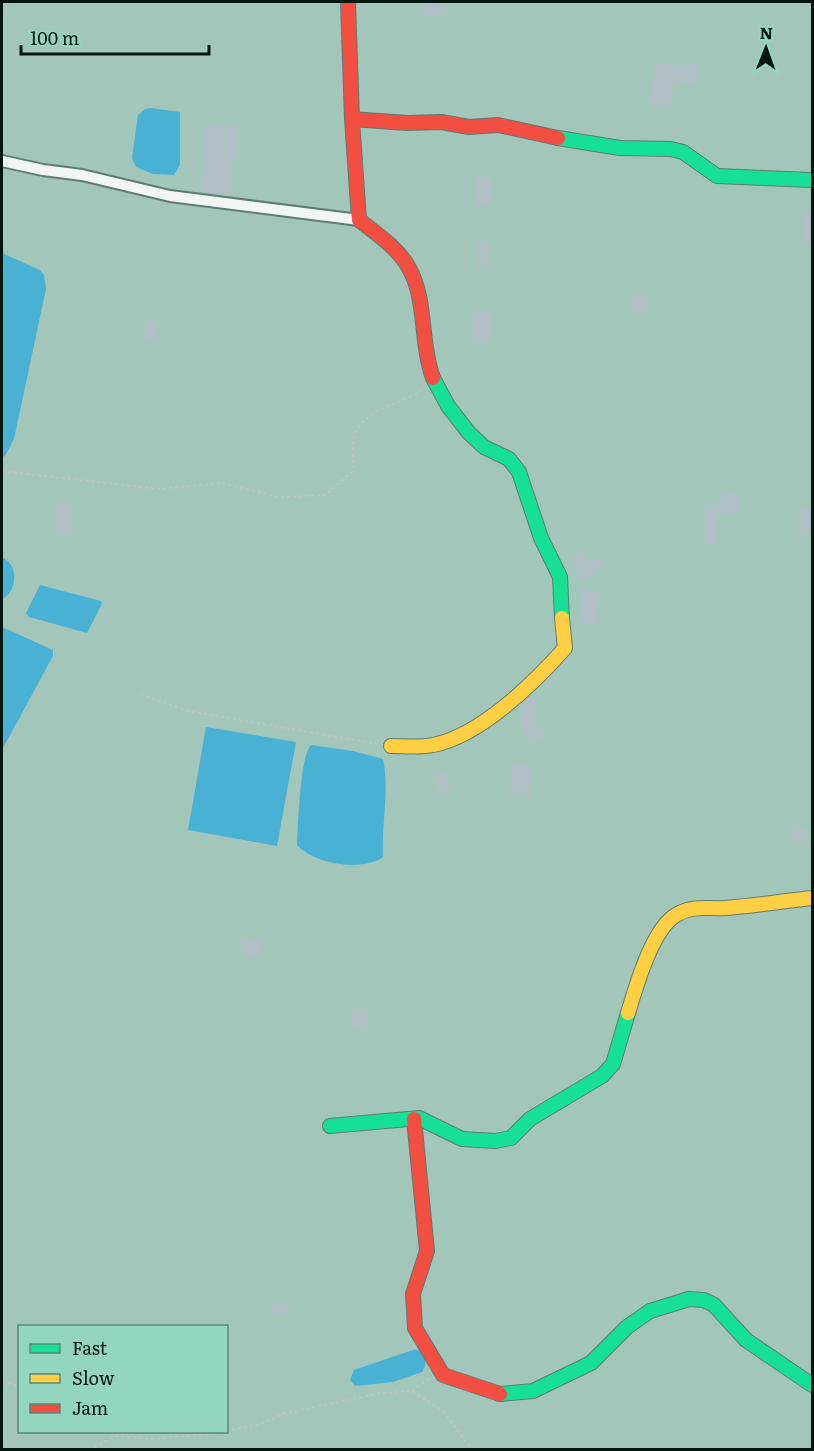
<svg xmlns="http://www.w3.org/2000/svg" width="814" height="1451" font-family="Literata,serif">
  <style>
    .water { fill: #49b2d4 }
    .building { fill: #b0bfc3 }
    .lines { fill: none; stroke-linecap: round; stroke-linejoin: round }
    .street-casing { stroke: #5f7c73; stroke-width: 14 }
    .fast-casing { stroke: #5f7c73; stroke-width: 16 }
    .slow-casing { stroke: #5f7c73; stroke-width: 16 }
    .jam-casing { stroke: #5f7c73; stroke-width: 16 }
    .path { stroke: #bbc4c1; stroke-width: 2; stroke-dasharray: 3 3; stroke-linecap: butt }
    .street { stroke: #f1f6f5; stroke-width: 10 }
    .fast { stroke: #16e098; stroke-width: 14 }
    .slow { stroke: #ffcf43; stroke-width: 14 }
    .jam { stroke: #f24e42; stroke-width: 14 }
  </style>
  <rect width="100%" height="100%" fill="#a3c6ba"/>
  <path class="water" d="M151 108 180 112V165L174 175 153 174 136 167 132 158 138 115 145 109Z
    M2 253 40 270 44 275 46 289 14 439 5 456 2 457Z
    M2 557C19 565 18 590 2 600Z
    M40 585 101 601 102 604 87 633 29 617 26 613Z
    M2 627 53 650V656L2 750Z
    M206 727 296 742 277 846 188 830Z
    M311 745 353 751 383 759C390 792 381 824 383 857 362 872 314 864 297 845 298 826 300 756 311 745Z
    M413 1350H421C427 1358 427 1364 422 1372L393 1382 355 1386 350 1380 354 1370Z"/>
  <path class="building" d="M422 2H446V16H422Z
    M656 62 686 68V64L699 65 697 85 674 83 669 107 649 103Z
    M206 126H238V160H230L231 194 202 193V177H206Z
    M476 177H492V205H476Z
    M803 211H813V244H803Z
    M478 242H490V266H478Z
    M630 295H649V312H630Z
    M473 312H492V342H473Z
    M157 321V341H144L145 322Z
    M722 491H738L737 514H716L717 543 704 544 705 504H722Z
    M55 504H71V534H54Z
    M800 508 813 509V535L797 533Z
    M585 551 588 561 600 558 603 569 592 571 593 575 580 580 572 556Z
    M579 590 598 591 597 624 582 623Z
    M526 700H535L536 726 540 725 544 738 530 743 521 721V704Z
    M512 764H530L529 794 510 793Z
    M447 772 451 791 438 795 433 775Z
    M795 826 809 830 805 844 791 840Z
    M242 938 261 939V955H242Z
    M352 1009H367V1029H352Z
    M272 1304H290V1315L272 1314Z"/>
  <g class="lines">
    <defs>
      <path id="street" d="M2 161 43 170 82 175 170 196 359 220"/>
      <path id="fast" d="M558 138 620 148 671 149 683 152 717 176 812 180
        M433 378 448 406 469 433 484 447 509 459 519 472 541 538 560 577 562 618
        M330 1126 419 1118 462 1139 495 1141 511 1138 530 1119 602 1076 613 1064 628 1013
        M500 1394 533 1391 591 1363 627 1327 650 1311 689 1299 704 1300 714 1305 746 1340 812 1385"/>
      <path id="slow" d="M391 746C404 746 420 748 433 745 480 736 534 683 565 648L562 618
        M628 1013C636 987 652 929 676 915 692 905 707 909 725 908 754 906 783 901 812 898"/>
      <path id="jam" d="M348 2 352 119 407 123 441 122 469 127 498 125 558 138
        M352 119 359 220C377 234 398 248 409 268 427 300 420 343 433 378
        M414 1119 427 1251 413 1294 415 1328 443 1375 500 1394"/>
    </defs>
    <use href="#street" class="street-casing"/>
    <use href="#fast" class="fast-casing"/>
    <use href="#slow" class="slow-casing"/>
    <use href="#jam" class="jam-casing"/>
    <path class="path" d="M2 471 159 489 222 483 278 497 326 495 354 470C354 461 352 450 353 441 360 408 399 406 422 390
      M141 694 188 711 377 744
      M2 1381 20 1387
      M412 1391 429 1378
      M226 1431 261 1424 285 1413 381 1393 412 1391 443 1411 472 1450
      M124 1432 132 1435
      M89 1450 115 1436 156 1439 226 1432"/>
    <use href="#street" class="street"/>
    <use href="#fast" class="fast"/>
    <use href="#slow" class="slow"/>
    <use href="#jam" class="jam"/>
  </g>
  <rect width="814" height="1451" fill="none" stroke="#00160f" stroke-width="6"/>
  <rect x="18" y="1325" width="210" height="108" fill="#94d5bf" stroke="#598979" stroke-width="1.5"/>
  <rect x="30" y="1344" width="30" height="9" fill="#16e098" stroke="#598979" stroke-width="1.5"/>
  <text x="72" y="1355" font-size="18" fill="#00160f">Fast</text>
  <rect x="30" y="1374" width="30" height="9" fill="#ffcf43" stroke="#598979" stroke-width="1.5"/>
  <text x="72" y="1385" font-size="18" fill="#00160f">Slow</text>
  <rect x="30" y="1404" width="30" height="9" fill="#f24e42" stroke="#598979" stroke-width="1.5"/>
  <text x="72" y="1415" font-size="18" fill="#00160f">Jam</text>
  <g transform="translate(766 48) rotate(1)" stroke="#94d5bf" stroke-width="4.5" paint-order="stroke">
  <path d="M0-4.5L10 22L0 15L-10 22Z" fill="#00160f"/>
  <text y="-9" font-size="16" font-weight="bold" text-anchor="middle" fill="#00160f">N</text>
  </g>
  <path d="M21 45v9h188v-9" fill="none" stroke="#00160f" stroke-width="3"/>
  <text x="30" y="45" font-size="18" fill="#00160f" stroke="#94d5bf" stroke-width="4.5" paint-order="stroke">100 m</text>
</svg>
